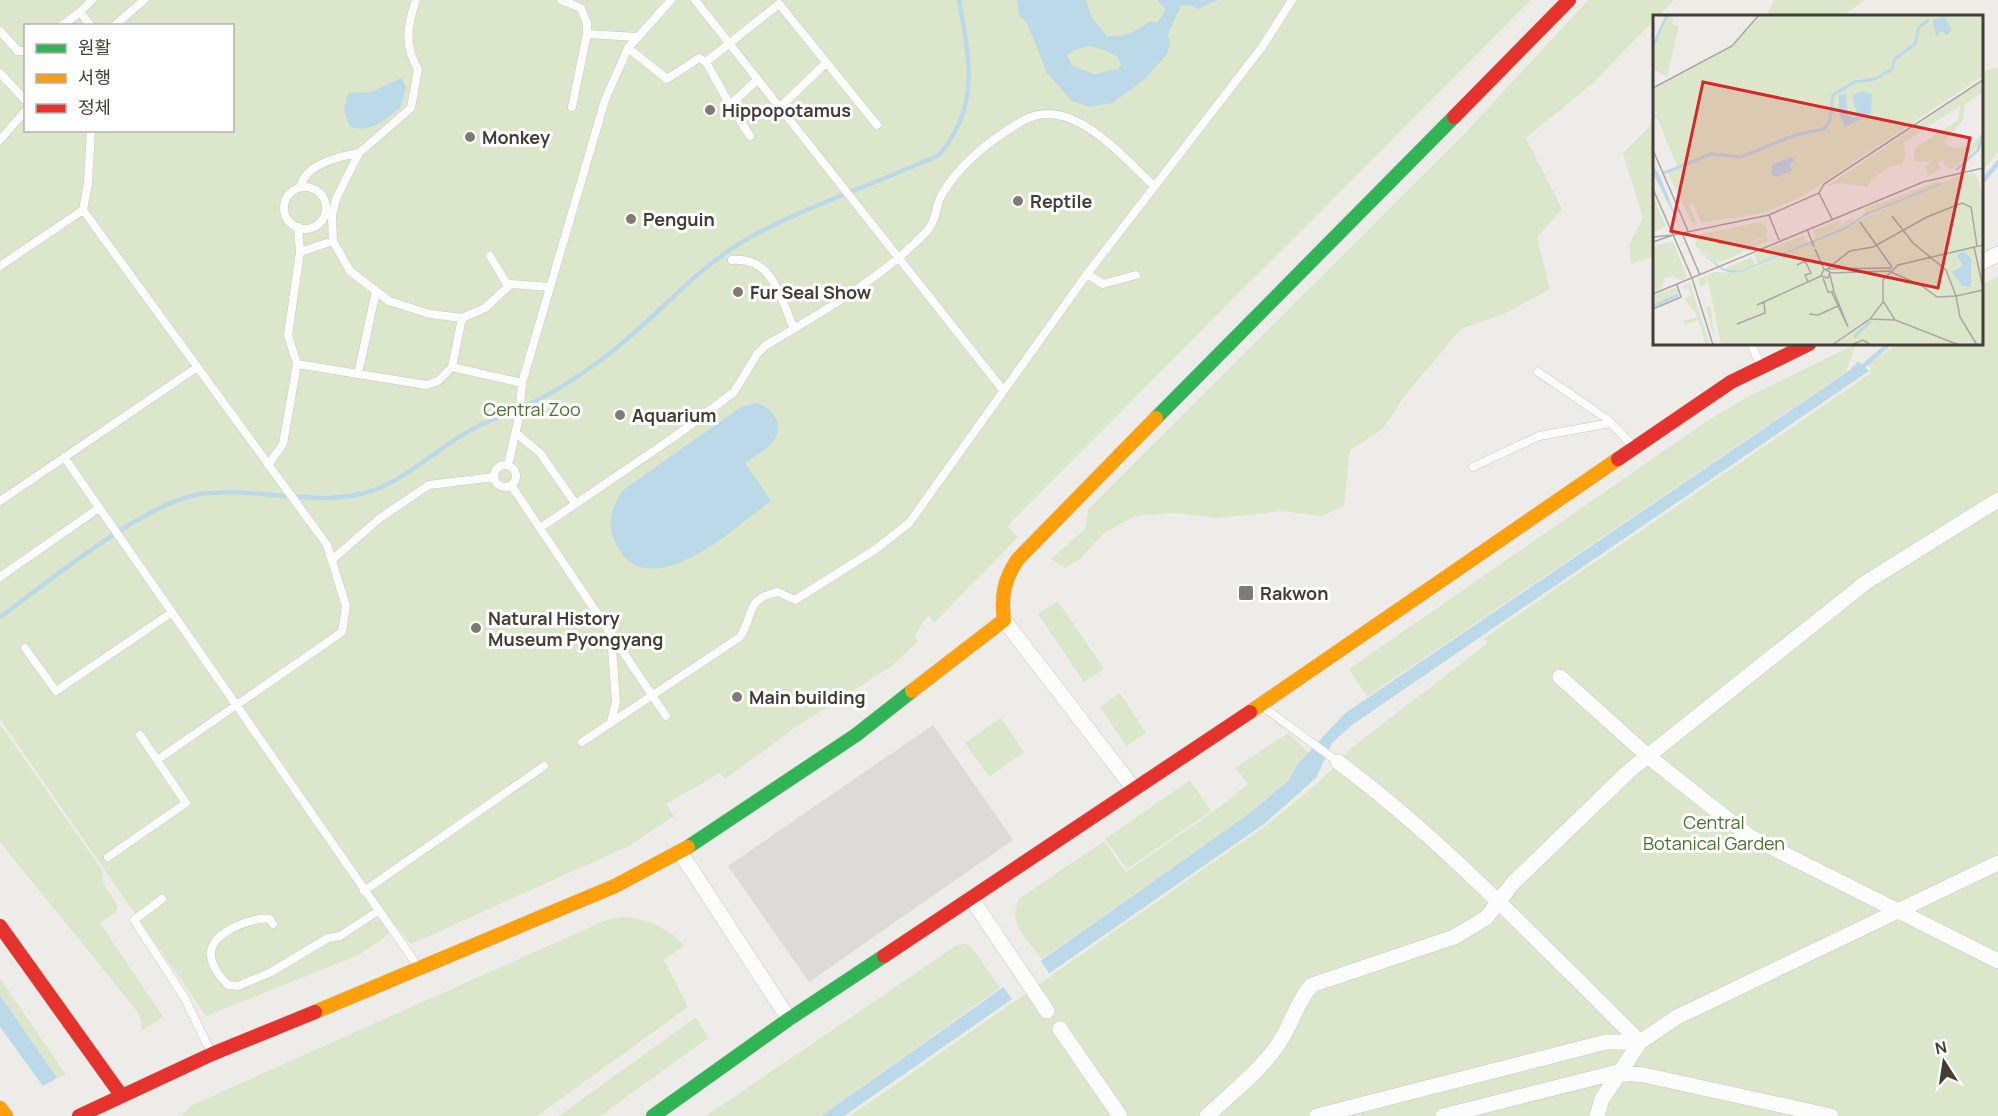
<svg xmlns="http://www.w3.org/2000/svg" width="1998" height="1116" font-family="Manrope,'Noto Sans KR',sans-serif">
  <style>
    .green { fill: #dce6cb; fill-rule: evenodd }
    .parking { fill: #dddbd8 }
    .water { fill: #bcd9e9; fill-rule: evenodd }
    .pier { fill: #eeece9 }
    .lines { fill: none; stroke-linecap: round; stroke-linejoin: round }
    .stream { stroke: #bcd9e9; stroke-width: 4.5 }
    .lane-casing { stroke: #cbc8c5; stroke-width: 9 }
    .street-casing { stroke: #cbc8c5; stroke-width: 16 }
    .fast-casing { stroke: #ccc9c0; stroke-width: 15 }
    .slow-casing { stroke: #ccc9c0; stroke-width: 15 }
    .jam-casing { stroke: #ccc9c0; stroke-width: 15 }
    .lane { stroke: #fcfcfc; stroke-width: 8 }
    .street { stroke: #fcfcfc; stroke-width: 15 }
    .fast { stroke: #30b455; stroke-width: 14 }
    .slow { stroke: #ff9f0a; stroke-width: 14 }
    .jam { stroke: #e5322d; stroke-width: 14 }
    .poi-dot { fill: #7f7a75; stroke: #fff; stroke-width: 2 }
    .labels { text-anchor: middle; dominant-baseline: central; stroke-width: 6; stroke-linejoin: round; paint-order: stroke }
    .poi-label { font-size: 18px; font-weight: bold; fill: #433d36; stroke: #fff; text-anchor: start }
    .park-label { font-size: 18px; fill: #4a702e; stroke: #fff }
    .inset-river { fill: none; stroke: #bcd9e9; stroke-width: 3 }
    .inset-road { fill: none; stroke: #aaa6a1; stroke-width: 1.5 }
    .view { fill: #d62828; fill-opacity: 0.15; stroke: #d62828; stroke-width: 3 }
    .inset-edge { fill: none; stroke: #433d36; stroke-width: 3 }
  </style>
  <rect width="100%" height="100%" fill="#eeece9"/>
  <path class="green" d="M0 0H1531L1013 520 1008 527 1018 537 934 623 928 615 915 635 918 641 892 666 796 727 725 779 720 773 666 804 674 816 631 845 411 944 395 925 385 937 359 955 206 1016 0 719ZM26 26H232V130H26Z
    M1588 0H1674L1658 16H1654V20L1593 83 1526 138 1562 209 1537 237 1550 289 1508 312 1461 329 1405 395 1383 429 1350 450 1344 506 1322 516 1283 511 1218 518 1174 513 1135 516 1104 533 1079 560 1065 568 1051 559 1085 529 1088 509 1465 133Z
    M1774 0H1865L1843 16H1766Z
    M1998 67V152L1982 171V72Z
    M1654 122V256L1631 264 1629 245 1643 218 1623 153Z
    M1998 277V1116H850L1265 826C1295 802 1327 778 1351 748L1488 643 1484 638 1871 373 1868 364 1897 344H1982V284Z
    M1856 344 1846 372 1367 697 1349 669 1707 421 1751 395Z
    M1058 601 1104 669 1084 682 1038 614Z
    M1120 693 1146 733 1126 746 1100 707Z
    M1001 718 1024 752 989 777 965 743Z
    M0 724 102 870 103 883 118 906 116 912 100 923 163 1017 141 1031 142 1023 137 1011 0 842Z
    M1288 733 1309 753 1297 765 1289 780 1250 813 1042 959C1027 939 1007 924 1019 899L1104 841 1126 872 1217 809 1248 784 1235 768Z
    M1190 780 1211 811 1127 869 1105 839Z
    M621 917C645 918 668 927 684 946L664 960 688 1007 537 1116H181L192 1105 604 921Z
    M965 944 971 946 1000 988 821 1116H706L957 945Z
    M0 978 66 1075 57 1078 0 995Z
    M696 1017 708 1038 600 1116H559Z"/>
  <path class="parking" d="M933 725 1013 840 809 982 728 866Z"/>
  <path class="water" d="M1017 0H1086L1092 18 1107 36C1124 38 1137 31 1150 21L1157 23 1166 10 1157 0H1219L1197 9 1191 5 1181 6 1168 34 1170 44 1167 54 1145 79 1112 103 1090 107 1072 101 1047 73 1027 23 1019 15ZM1089 46 1105 50 1118 57 1121 65 1118 69 1095 74 1072 66 1067 56 1074 50Z
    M402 78 406 88 400 108C386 120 368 135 349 126L344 110 348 93 371 92Z
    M1858 361 1869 371 1352 725 1332 743 1316 778 1264 824 844 1116H821L1250 813 1289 780 1297 765 1344 714 1850 370Z
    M755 403C774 407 786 426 772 443 765 452 753 457 745 463L771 501C735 527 647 611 615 542 606 524 612 506 623 490L741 407Z
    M0 995 57 1078 43 1086 0 1027Z"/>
  <path class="pier" d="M1039 958 1051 976 1014 1002 1001 984Z"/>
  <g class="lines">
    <path class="stream" d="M1982 182 1998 163
      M1860 369 1889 344
      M0 617C49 582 144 502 201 494 262 485 330 514 388 484 416 470 441 447 469 431 491 418 515 411 538 400 559 389 582 374 601 360 651 324 689 274 742 242 804 206 874 185 939 155 981 106 969 58 959 0"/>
    <defs>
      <path id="lane" d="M416 0C407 26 404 45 418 69L411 108 359 153 336 199 332 216 333 241 350 271 389 301 430 314 462 318 485 308 511 284 550 287
        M561 0 581 8 587 24V34L572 107
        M695 0 1003 390
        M80 12 92 0
        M61 26 80 12 91 26
        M114 26 144 0
        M0 31 18 51H26
        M587 34 637 37
        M628 48 667 79 699 58 706 62 730 105 757 80
        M706 62 779 4 877 125
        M0 73 26 101
        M730 105 750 136
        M779 108 826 63
        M91 130 88 183 83 210 327 545 346 606 342 632 157 760
        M0 140 26 110
        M301 187C303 165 340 156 359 153
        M284 208a21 21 0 1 1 42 0a21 21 0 1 1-42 0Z
        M298 227 300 252
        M490 256 508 286
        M732 260C773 257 780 297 794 329
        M0 266 83 210
        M1087 274 1103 284 1136 275
        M462 318 452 367 522 383
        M1751 344 1760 364
        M297 364 426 385 438 381 452 367
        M1538 372 1607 419 1634 447
        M358 374 376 291
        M516 433 540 453 575 503
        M64 457 419 968
        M494 476a11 11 0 1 1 22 0a11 11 0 1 1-22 0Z
        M268 465 283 444 297 364 288 335 300 252 333 241
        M508 465 519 417 522 383 605 100 628 48 671 0
        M1473 467 1539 436 1611 423
        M511 485 666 716
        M0 501 196 368
        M540 528 674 437 734 392 757 354 765 346C819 314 885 276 928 230 936 221 936 206 941 196 960 163 991 139 1024 120 1072 94 1122 157 1154 186
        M333 559 380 518 429 485 494 477
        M0 577 99 508
        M611 636 616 702 611 722
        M25 648 56 691 171 613
        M1262 706 1338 762
        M582 742 740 637C755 614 744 599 778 592L795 600 876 549 909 523 1087 274 1262 47 1292 0
        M108 857 186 803 140 735
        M364 891 544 766
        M162 899 134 920 184 997 211 1052
        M273 924 270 919C253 916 213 932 211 952 210 964 220 977 228 985L238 986 271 972 328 938 340 936 378 911"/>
      <path id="street" d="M1982 262 1998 254
        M1004 620 1134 789
        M1560 677 1649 757 1749 836 1998 961
        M1338 762C1448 844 1542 946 1640 1042
        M680 852 789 1019
        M971 898 1047 1011
        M1060 1029 1120 1116
        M1207 1116C1230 1094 1258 1073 1277 1046 1291 1027 1296 1002 1312 985L1454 937 1486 918 1513 883 1629 771 1865 583 1998 500
        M1317 1116 1606 1042H1640
        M1443 1116 1618 1072 1644 1075 1831 1116
        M1597 1116 1602 1099 1640 1042 1677 1017 1998 863"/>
      <path id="fast" d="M1156 418 1454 117
        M688 847 856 735 912 691
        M653 1116 789 1019 884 956"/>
      <path id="slow" d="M912 691 1004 620C1001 596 1004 579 1018 559L1156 418
        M1250 712 1618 459
        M315 1012 615 886 688 847
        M0 1108 6 1116"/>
      <path id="jam" d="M1454 117 1569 0
        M1618 459 1731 382 1809 344
        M0 926 121 1095
        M884 956 1250 712
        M79 1116 212 1054 315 1012"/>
    </defs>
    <use href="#lane" class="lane-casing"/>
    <use href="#street" class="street-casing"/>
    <use href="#fast" class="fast-casing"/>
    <use href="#slow" class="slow-casing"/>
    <use href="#jam" class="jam-casing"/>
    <use href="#lane" class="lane"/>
    <use href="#street" class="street"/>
    <use href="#fast" class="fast"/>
    <use href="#slow" class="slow"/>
    <use href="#jam" class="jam"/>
  </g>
  <g class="poi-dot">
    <circle cx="710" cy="110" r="6"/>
    <circle cx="470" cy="137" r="6"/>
    <circle cx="1018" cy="201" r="6"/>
    <circle cx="631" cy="219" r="6"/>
    <circle cx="738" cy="292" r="6"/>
    <circle cx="620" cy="415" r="6"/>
    <rect x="1238" y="585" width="16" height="16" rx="3"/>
    <circle cx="476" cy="628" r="6"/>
    <circle cx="737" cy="697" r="6"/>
  </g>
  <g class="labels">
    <g class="poi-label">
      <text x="722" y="110">Hippopotamus</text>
      <text x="482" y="137">Monkey</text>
      <text x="1030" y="201">Reptile</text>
      <text x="643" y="219">Penguin</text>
      <text x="750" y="292">Fur Seal Show</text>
      <text x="632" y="415">Aquarium</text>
      <text x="1260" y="593">Rakwon</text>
      <text x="488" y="618">Natural History<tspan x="488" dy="21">Museum Pyongyang</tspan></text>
      <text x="749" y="697">Main building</text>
    </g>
    <g class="park-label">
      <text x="532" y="409">Central Zoo</text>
      <text x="1714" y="822">Central<tspan x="1714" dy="21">Botanical Garden</tspan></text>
    </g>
  </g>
  <g transform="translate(1653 15)">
    <rect width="330" height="330" fill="#eeece9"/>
    <path d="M14 0 20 3 19 9 26 11 14 62 0 54V32ZM107 0H330V61L150 181 110 198 48 208 39 187 37 193 43 207 39 208 15 158 25 153 4 103 0 104V74L80 31ZM326 69H330V77L312 89 310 105 291 127 300 133 316 132 330 117 327 130 302 152 299 148 301 154 292 152 290 145 284 147 288 154 275 161 272 151 279 147 261 146 262 133 305 105 307 91 250 128 253 139 249 149 236 152 218 165 215 172 187 168 174 171ZM320 158 325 163 330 183V330H68L54 261 53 269 47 271 53 292 58 291 61 322 45 264 62 257 84 258 105 251 302 162ZM288 165 286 169 213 199 211 194ZM0 182 13 211 0 217ZM201 201 200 208 162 224 160 216 187 205 189 210ZM107 207 114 213 113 221 82 235 114 222 115 226 70 246 63 248 42 230 44 220ZM151 220 155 227 105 249 101 240ZM20 227 34 262 29 265 19 261 11 263 8 274 0 278V231ZM99 242 102 250 85 257 70 254ZM35 268 37 269 57 330H52L46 305 33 309 29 306 45 302 31 283 38 280 35 272 27 273ZM23 272 25 277 22 279 26 281 0 293V281Z" fill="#dce6cb"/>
    <path d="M291 1 299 15 294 20 288 16 283 22 280 5ZM209 76 219 79 218 98 192 112 186 98V80L193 79 195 100 201 103 205 101 199 81ZM138 142 142 145 136 150 139 156 124 162 118 159 119 150ZM0 150 7 161 27 212 0 158ZM288 168 289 169 210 202 195 213 88 257 79 258 69 255 42 233 71 254 87 256 194 211 211 199ZM310 236 318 243V272L309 271 299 257 310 251 304 240Z" fill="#bcd9e9"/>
    <path class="inset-river" d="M0 31 14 0M303 155 325 135 330 120M11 158 58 139 88 142 142 120 171 114 177 106 180 80 202 67 222 64 239 54 242 44 262 29 266 12 276 5M0 291 25 280M201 322 218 306"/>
    <path class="inset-road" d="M0 73 79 31 106 0M0 135 35 216M0 174 39 263 60 330M166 178 179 204M116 200 126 225M207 207 239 252M154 214 161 232M29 218 47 260M20 220 116 200 166 178 171 169 330 65M0 222 20 220M0 227 20 220M321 232 330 272M162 234 171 254 168 261 175 263 177 257 171 254M144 250 152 246 158 258 152 260 155 267M239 253 174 254 197 236 220 232 274 202 309 188 318 192 324 231M177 258 236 256 269 271 284 282 303 281 293 255 260 228 239 201M170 263 175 277H181L177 260M179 278 195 312 181 277M0 279 270 167 330 153M104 290 168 261M0 294 28 282 24 270M156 299 165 300 185 291M218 304 241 305M84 309 112 298 111 287M179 330 217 304 230 287M198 330 210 325 218 330M306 330 242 305 230 286V265L245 250 330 230M324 330 307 302 303 281 330 275"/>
    <path class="view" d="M50 67 317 123 285 273 18 216Z"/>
    <rect width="330" height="330" class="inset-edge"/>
  </g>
  <rect x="24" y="24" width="210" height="108" fill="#ffffff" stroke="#b4b1af" stroke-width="1.5"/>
  <rect x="36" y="44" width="30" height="9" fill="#30b455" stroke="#b4b1af" stroke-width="1.5"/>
  <text x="78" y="54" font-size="18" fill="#433d36">원활</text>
  <rect x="36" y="74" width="30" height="9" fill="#ff9f0a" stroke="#b4b1af" stroke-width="1.5"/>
  <text x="78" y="84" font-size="18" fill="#433d36">서행</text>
  <rect x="36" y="104" width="30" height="9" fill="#e5322d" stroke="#b4b1af" stroke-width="1.5"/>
  <text x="78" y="114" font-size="18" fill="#433d36">정체</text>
  <g transform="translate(1944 1062) rotate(348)" stroke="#ffffff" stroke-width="4.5" paint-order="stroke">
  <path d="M0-4.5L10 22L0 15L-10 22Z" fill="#433d36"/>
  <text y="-9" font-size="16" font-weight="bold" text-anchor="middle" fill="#433d36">N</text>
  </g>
</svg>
